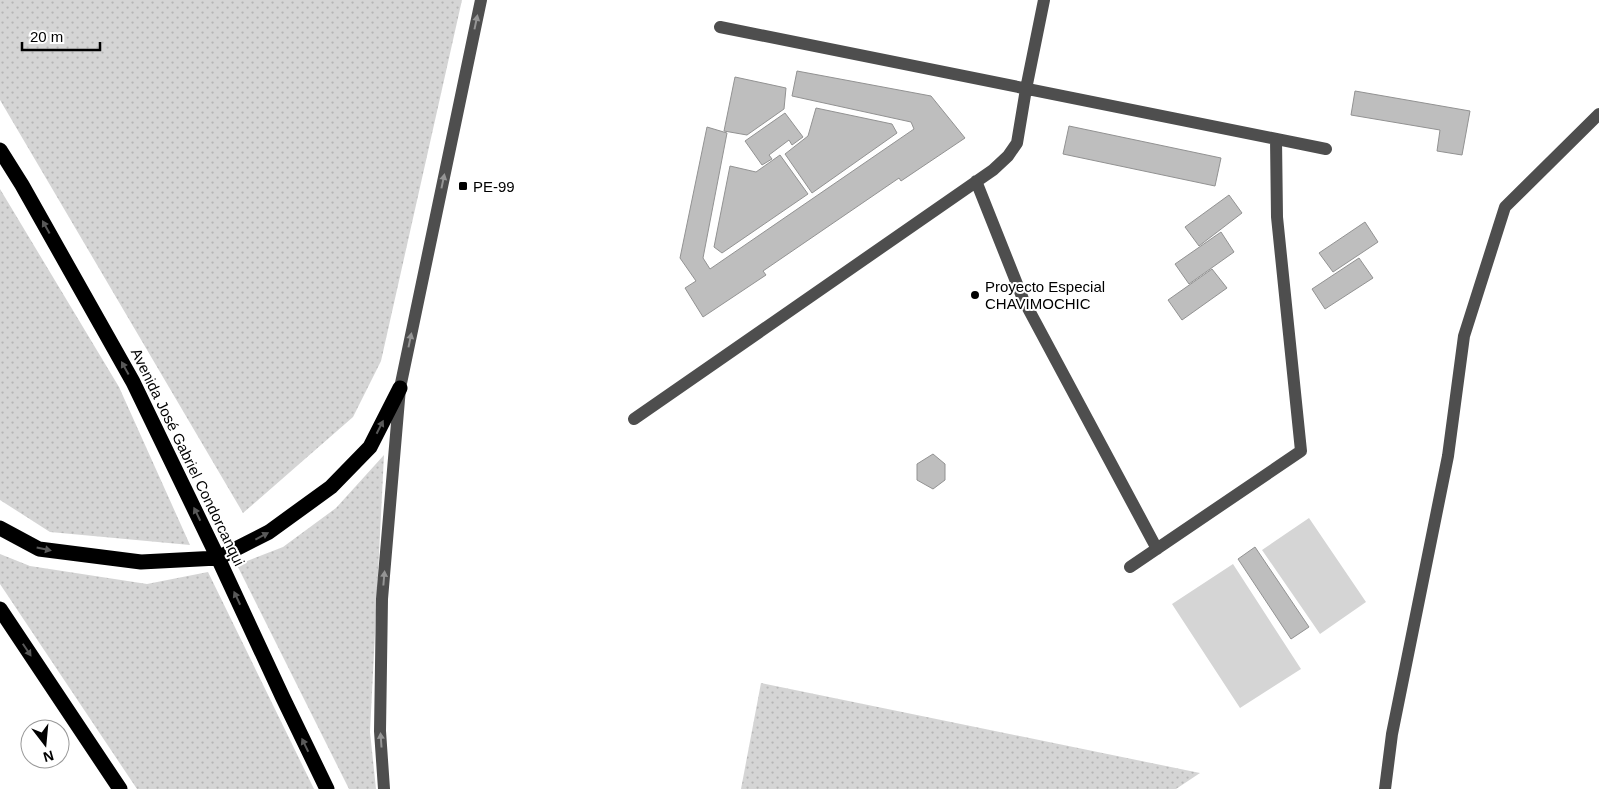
<svg xmlns="http://www.w3.org/2000/svg" width="1599" height="789" font-family="Helvetica,sans-serif">
  <style>
    .green { fill: url(#green-dots) }
    .pitch { fill: #d5d5d5 }
    .building { fill: #bebebe; stroke: #929292 }
    .lines { fill: none; stroke-linecap: round; stroke-linejoin: round }
    .minor { stroke: #4e4e4e; stroke-width: 12 }
    .highway { stroke: #000; stroke-width: 15 }
    .oneway { fill: #959595 }
    .oneway2 { fill: #595959 }
    .poi-dot { fill: #000; stroke: #fff; stroke-width: 2 }
    .labels { text-anchor: middle; dominant-baseline: central; stroke-width: 4; stroke-linejoin: round; paint-order: stroke }
    .poi-label { font-size: 15px; fill: #000; stroke: #fff; text-anchor: start }
    .street-label { font-size: 15px; fill: #000; stroke: #fff }
  </style>
  <defs>
    <pattern id="green-dots" width="8" height="8" patternUnits="userSpaceOnUse" patternTransform="scale(1.25)"><rect width="8" height="8" fill="#d5d5d5"/><path d="M2 2h.1M6 6h.1" fill="none" stroke="#b5b5b5" stroke-width="1.8" stroke-linecap="round"/></pattern>
  </defs>
  <rect width="100%" height="100%" fill="#fff"/>
  <path class="green" d="M0 0H462L381 361 353 417 243 513 0 100Z
    M0 189 119 387 190 545 50 532 0 500Z
    M384 455 370 732 376 789H349L237 565 283 547 336 508Z
    M0 554 30 566 147 584 208 572 314 789H137L0 584Z
    M761 683 1200 773 1176 789H741Z"/>
  <path class="pitch" d="M1309 518 1366 602 1320 634 1262 550Z
    M1233 564 1301 669 1240 708 1172 604Z"/>
  <path class="building" d="M797 71 931 96 965 138 901 181 899 178 763 271 766 275 703 317 685 288 696 281 680 258 707 127 727 133 703 258 710 269 914 129 911 122 792 96Z
    M735 77 786 88 784 109 747 135 724 131Z
    M1355 91 1470 111 1462 155 1437 151 1440 130 1351 115Z
    M816 108 892 124 897 133 812 193 785 154 808 136Z
    M785 113 803 137 792 145 789 140 769 155 772 159 762 165 745 141Z
    M1069 126 1221 158 1215 186 1063 154Z
    M780 155 808 194 722 253 714 247 730 166 756 172Z
    M1229 195 1242 213 1199 246 1185 227Z
    M1365 222 1378 242 1333 272 1319 253Z
    M1221 232 1234 252 1189 284 1175 264Z
    M1359 258 1373 278 1325 309 1312 289Z
    M1212 269 1227 288 1182 320 1168 300Z
    M933 454 945 464V480L933 489 917 480V464Z
    M1255 547 1309 627 1291 639 1238 559Z"/>
  <g class="lines">
    <path class="minor" d="M720 27 1326 149
      M976 181 1023 299 1157 549
      M634 419 993 170 1008 156 1017 143 1026 89 1044 0
      M1130 567 1301 451 1277 217 1276 139
      M384 789 380 731 382 599 400 388 481 0
      M1385 789 1392 734 1448 456 1464 336 1505 207 1599 114"/>
    <path class="highway" d="M0 150 22 185 133 382 218 558 283 698 327 789
      M0 528 39 549 141 562 218 558 269 532 331 487 370 447 400 388
      M0 609 120 789"/>
  </g>
  <defs><path id="oneway-solid" d="M-6-.8H1V-3.2L6.5 0L1 3.2V.8H-6Z" transform="scale(1.25)"/></defs>
  <g class="oneway">
    <use href="#oneway-solid" transform="translate(476 22) rotate(-78)"/>
    <use href="#oneway-solid" transform="translate(443 181) rotate(-78)"/>
    <use href="#oneway-solid" transform="translate(410 340) rotate(-78)"/>
    <use href="#oneway-solid" transform="translate(384 578) rotate(-85)"/>
    <use href="#oneway-solid" transform="translate(381 740) rotate(-94)"/>
  </g>
  <g class="oneway2">
    <use href="#oneway-solid" transform="translate(46 227) rotate(-119)"/>
    <use href="#oneway-solid" transform="translate(125 368) rotate(-119)"/>
    <use href="#oneway-solid" transform="translate(380 427) rotate(-63)"/>
    <use href="#oneway-solid" transform="translate(197 514) rotate(-116)"/>
    <use href="#oneway-solid" transform="translate(262 536) rotate(-28)"/>
    <use href="#oneway-solid" transform="translate(44 549) rotate(12)"/>
    <use href="#oneway-solid" transform="translate(237 598) rotate(-115)"/>
    <use href="#oneway-solid" transform="translate(27 650) rotate(56)"/>
    <use href="#oneway-solid" transform="translate(305 745) rotate(-116)"/>
  </g>
  <g class="poi-dot">
    <rect x="458" y="181" width="10" height="10" rx="2.5"/>
    <circle cx="975" cy="295" r="5"/>
  </g>
  <g class="labels">
    <g class="poi-label">
      <text x="473" y="186">PE-99</text>
      <text x="985" y="286">Proyecto Especial<tspan x="985" dy="17">CHAVIMOCHIC</tspan></text>
    </g>
    <g class="street-label">
      <text transform="translate(188 457) rotate(64)">Avenida José Gabriel Condorcanqui</text>
    </g>
  </g>
  <g transform="translate(45 744) rotate(164)"><circle r="24" fill="#ffffff" stroke="#999999"/>
  <path d="M0-4L9 19L0 12L-9 19Z" fill="#000000"/>
  <text y="-8" font-size="14" font-weight="bold" text-anchor="middle" fill="#000000">N</text>
  </g>
  <path d="M22 42v8h78v-8" fill="none" stroke="#000000" stroke-width="2.5"/>
  <text x="30" y="42" font-size="15" fill="#000000" stroke="#ffffff" stroke-width="4" paint-order="stroke">20 m</text>
</svg>
